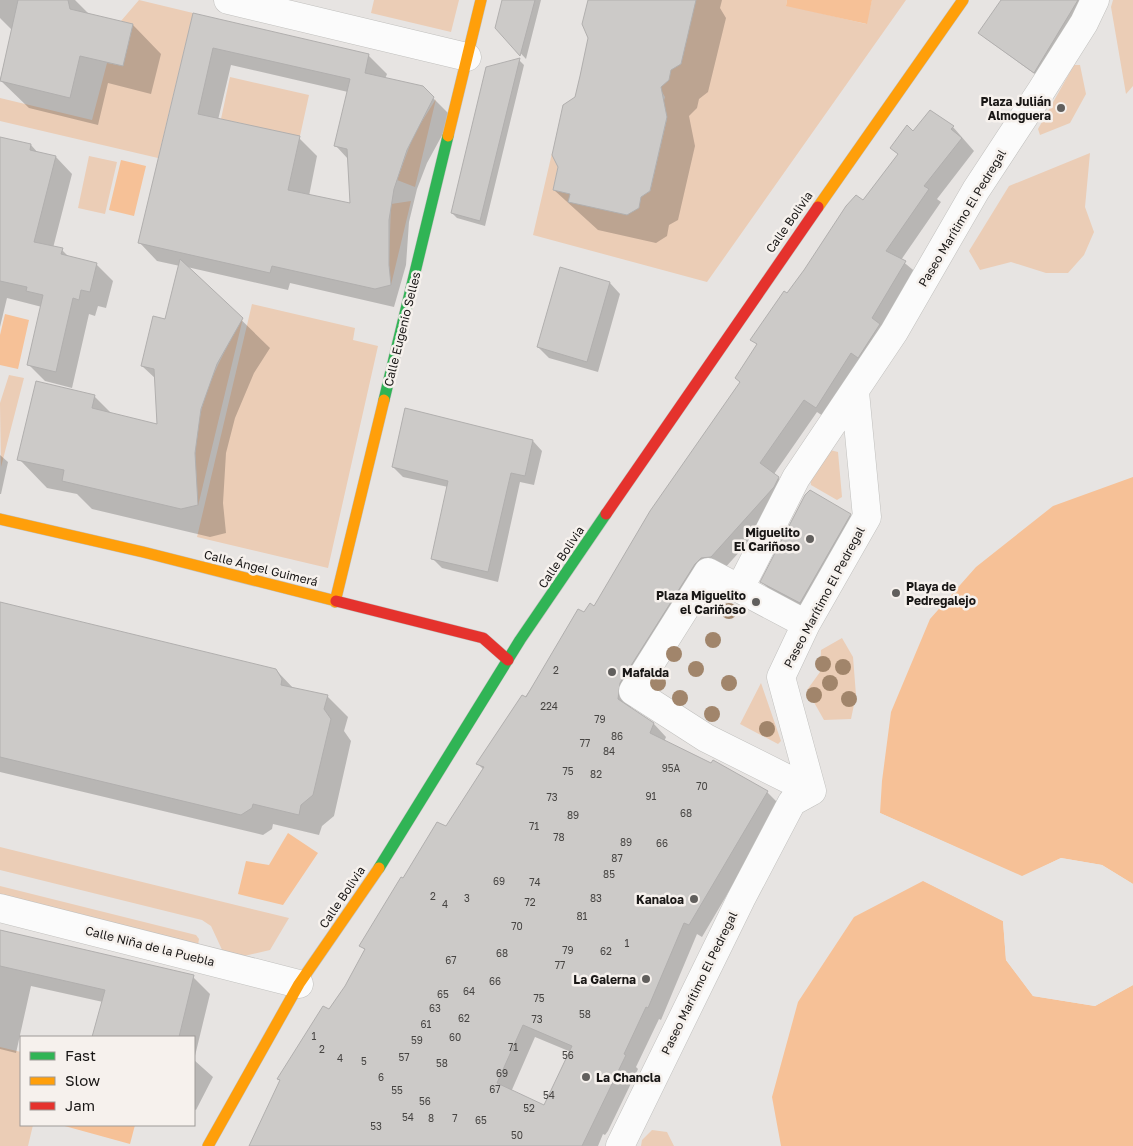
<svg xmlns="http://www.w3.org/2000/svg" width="1133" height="1146" font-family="'Golos Text',sans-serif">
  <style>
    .green { fill: #ebcdb6 }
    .water { fill: #f6c197 }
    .pier { fill: #e7e4e2 }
    .shadow { fill: #0003; fill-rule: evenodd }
    .building { fill: #cccac8; stroke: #b1afae; fill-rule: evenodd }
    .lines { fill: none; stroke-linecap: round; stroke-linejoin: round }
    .street-casing { stroke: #c1c0be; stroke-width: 29 }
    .fast-casing { stroke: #c1c0be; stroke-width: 12 }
    .slow-casing { stroke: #c1c0be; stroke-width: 12 }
    .jam-casing { stroke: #c1c0be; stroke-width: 12 }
    .street { stroke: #fbfbfb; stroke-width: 28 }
    .fast { stroke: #30b455; stroke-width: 11 }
    .slow { stroke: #ff9f0a; stroke-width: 11 }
    .jam { stroke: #e5322d; stroke-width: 11 }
    .tree { fill: #a1856b }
    .poi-dot { fill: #615f5d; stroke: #f6f1ed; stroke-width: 2 }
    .labels { text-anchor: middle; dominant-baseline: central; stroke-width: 5; stroke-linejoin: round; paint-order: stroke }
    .number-label { font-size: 10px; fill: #464442 }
    .poi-label { font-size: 12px; font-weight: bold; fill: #191716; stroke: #f6f1ed; text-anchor: end }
    .street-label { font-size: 12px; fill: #191716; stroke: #f6f1ed }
  </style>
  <rect width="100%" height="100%" fill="#e7e4e2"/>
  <path class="green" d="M139 0 193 13 158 158 0 121V98L92 120 107 63 123 66 133 25 121 21Z
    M374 0H459L451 32 371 13Z
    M696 0H787L786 5 866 24 872 0H906L707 282 533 235 552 153 555 161H559L553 190 570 194 569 202 628 215 630 210 634 211 639 206 642 193 650 192 667 119 666 112 661 111 665 97 662 92 658 90 672 66Z
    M1113 0H1133V86L1126 94 1111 7Z
    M1074 65H1080L1086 94 1070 123 1040 135 1038 129Z
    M230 77 309 95 300 136 215 260 245 124 221 119Z
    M436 99 415 187 397 180 414 134Z
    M1090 153 1085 207 1094 232 1084 255 1068 273H1046L1011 262 980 270 969 251 1009 186Z
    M89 156 117 162 105 214 78 208Z
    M411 201 391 285 389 265 391 204Z
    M252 304 355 328 353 340 378 346 328 568 197 537Z
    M243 318 198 506C188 426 204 386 243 318Z
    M9 375 24 378 1 467 0 403Z
    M830 450 838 452 842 497 837 500 811 485 810 478Z
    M842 638 853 657 856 695 851 719 824 720 807 690 820 672 821 650Z
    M761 683 781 741 778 744 740 724Z
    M0 847 289 918 270 950 235 958 224 954 211 926 202 920 0 870Z
    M0 886 196 935 199 939 198 945 0 900Z
    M0 1047 21 1052V1125H33L28 1146H0Z
    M652 1130 667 1132 674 1146H641L642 1140Z"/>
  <path class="water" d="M787 0H872L867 24 786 6Z
    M121 160 146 166 134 216 109 210Z
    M5 314 29 320 18 369 0 365V335Z
    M1133 477V884L1102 865 1061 858 1022 877 880 813 882 781 891 712 930 619 976 567 1053 506Z
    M288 833 318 853 283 905 238 894 246 861 269 865Z
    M923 881 1003 921 1006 960 1033 996 1095 1006 1133 985V1146H781L772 1097 798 1002 854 917Z
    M61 1125H135L130 1144Z"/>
  <path class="pier" d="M880 813 1022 876 1061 858 1102 865 1133 884V886L1101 867 1061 861 1022 879 879 815Z
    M924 878 1005 920 1008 959 1035 993 1095 1004 1133 982V985L1095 1006 1033 996 1006 960 1003 921 920 879Z"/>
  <path class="shadow" d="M0 0H75L90 15 133 25 161 54 151 94 108 83 98 125 29 108 0 80 12 30 0 18Z
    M503 0H541L526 59 497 28Z
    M589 0H722L720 8 726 18 708 92 699 99 697 108 689 116 695 146 678 220 669 225 667 236 656 243 598 230 554 190 589 37Z
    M1003 0H1086L1039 77 985 38Z
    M194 14 368 55 387 74 385 79 422 87 452 117 427 163 417 189 409 222 406 265 394 307 290 283 288 290 187 267 270 348 254 373 235 418 226 453 223 503 226 533 210 537 92 509 77 494 47 488 19 459 94 396 112 414 158 425 156 379 142 366 166 321 180 266 157 261 139 242ZM231 65 348 92 336 146 348 159 351 205 309 196 317 156 299 138 218 120Z
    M519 60 524 65 485 226 457 218 452 213Z
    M930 111 953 127 974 151 937 199 941 202 901 260 918 274 829 420 817 412 774 474 791 490 786 500 724 569 632 696 631 709 654 724 666 737 664 742 767 792 780 805 702 937 697 934 661 1020 659 1019 636 1067 638 1069 608 1131 605 1135 603 1134 598 1146H250L281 1081 279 1079 346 986 366 951 361 946 403 880 446 828 484 770 478 764 584 613 594 608 741 383 758 345 752 340 899 155 891 148 913 132ZM535 1037 571 1052 544 1107 511 1092Z
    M0 138 31 145 39 154 56 157 72 174 53 248 62 250 70 258 96 264 113 281 106 308 98 306 95 316 89 314 72 388 45 381 29 365 42 307 7 298 0 327Z
    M610 283 620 294 598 372 549 358 538 347Z
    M533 441 542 451 534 485 520 482 498 582 442 568 432 558 448 487 403 477 393 467Z
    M0 455 8 462 1 494H0Z
    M850 515 861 526 811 613 773 593 762 582Z
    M0 605 276 670 294 689 327 696 348 717 344 731 351 741 334 816 322 826 319 835 273 824 272 829 263 835 0 772Z
    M0 930 193 977 210 994 194 1060 213 1077 196 1110 194 1109V1037H93L103 1002 31 986 16 1053 0 1049Z"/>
  <path class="building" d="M18 0H68L70 9 133 24 123 66 80 56 70 98 0 81Z
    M502 0H535L520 56 495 28Z
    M588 0H696L681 64 671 70 669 80 661 87 667 117 650 191 641 197 639 208 627 215 568 202 570 194 553 190 558 167 552 155 563 105 575 97 580 76 588 38 582 24Z
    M1001 0H1078L1034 73 978 33Z
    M193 13 369 54 365 73 423 86 434 97 407 150 394 189 389 220V265L391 285 375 289 272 266 270 273 138 243ZM213 48 350 79 334 146 347 149 350 203 288 190 300 136 198 114Z
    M520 58 480 221 451 213 486 67Z
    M930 110 954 126 951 129 962 138 924 186 929 189 886 251 906 261 872 318 880 324 858 358 851 353 816 408 804 400 760 463 779 477 774 487 711 557 701 558 695 564 620 683 618 699 654 723 650 733 711 763 713 760 768 791 689 925 684 923 648 1008 646 1007 624 1054 626 1055 582 1146H249L280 1080 277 1079 323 1006 329 1009 345 986 365 949 359 946 401 877 403 878 437 822 446 826 484 767 476 764 522 695 526 697 578 609 584 612 590 603 594 606 650 511 740 382 735 378 757 344 750 340 784 291 787 293 804 270 846 206 856 195 863 200 898 154 890 148 907 125 913 131ZM523 1025 572 1046 544 1105 497 1083Z
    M0 137 31 144 30 150 56 156 34 242 63 248 61 254 97 263 90 292 81 290 79 300 73 298 56 372 27 365 43 295 26 291 27 287 0 281Z
    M180 259 243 318 217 364 201 409 195 453 198 505 181 509 62 481 64 470 17 460 36 381 95 395 92 408 157 424 154 369 141 366 153 316 165 319Z
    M560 267 610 282 587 362 537 347Z
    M405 408 533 440 525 476 511 473 488 572 431 559 448 481 392 467Z
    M810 490 851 514 800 603 760 582 805 495Z
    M0 602 276 669 282 679 281 685 328 695 324 709 331 719 313 795 301 805 299 815 253 804 252 808 241 815 0 757Z
    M0 930 194 975 179 1037H92L105 990 0 966Z"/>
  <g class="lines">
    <defs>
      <path id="street" d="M228 0 467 57
        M740 588 796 478 894 332 976 190 1041 91 1084 23 1095 0
        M806 624 708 572 633 691 706 738 812 791
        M0 908 299 984
        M620 1146 741 899 792 802 812 791 781 677 806 624 867 517 855 392"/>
      <path id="fast" d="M384 400 448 136
        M379 868 520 640 606 514"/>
      <path id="slow" d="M448 136 481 0
        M818 207 963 0
        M0 519 143 552 336 601
        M335 602 384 400
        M208 1146 299 984 379 868"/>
      <path id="jam" d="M606 514 818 207
        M336 601 483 638 508 660"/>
    </defs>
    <use href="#street" class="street-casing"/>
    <use href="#fast" class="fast-casing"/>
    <use href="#slow" class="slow-casing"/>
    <use href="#jam" class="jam-casing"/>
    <use href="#street" class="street"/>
    <use href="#fast" class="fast"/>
    <use href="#slow" class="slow"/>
    <use href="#jam" class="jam"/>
  </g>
  <g class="tree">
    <circle cx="729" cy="611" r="8"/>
    <circle cx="713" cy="640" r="8"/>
    <circle cx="674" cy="654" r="8"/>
    <circle cx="823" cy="664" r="8"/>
    <circle cx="843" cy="667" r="8"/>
    <circle cx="696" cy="669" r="8"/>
    <circle cx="658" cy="683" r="8"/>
    <circle cx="729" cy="683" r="8"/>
    <circle cx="830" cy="683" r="8"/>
    <circle cx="814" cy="695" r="8"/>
    <circle cx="680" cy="698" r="8"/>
    <circle cx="849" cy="699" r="8"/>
    <circle cx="712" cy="714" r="8"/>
    <circle cx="767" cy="729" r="8"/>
  </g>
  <g class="poi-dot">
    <circle cx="1061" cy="108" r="5"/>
    <circle cx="810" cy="539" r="5"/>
    <circle cx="896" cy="593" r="5"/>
    <circle cx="756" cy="602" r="5"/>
    <circle cx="612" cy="672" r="5"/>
    <circle cx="694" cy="899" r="5"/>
    <circle cx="646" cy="979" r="5"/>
    <circle cx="586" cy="1077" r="5"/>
  </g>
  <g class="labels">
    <g class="number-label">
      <text x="556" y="670">2</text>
      <text x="549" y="706">224</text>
      <text x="600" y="719">79</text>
      <text x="617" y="736">86</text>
      <text x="585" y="743">77</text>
      <text x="609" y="751">84</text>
      <text x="671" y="768">95A</text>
      <text x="568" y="771">75</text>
      <text x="596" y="774">82</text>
      <text x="702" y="786">70</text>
      <text x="651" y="796">91</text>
      <text x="552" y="797">73</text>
      <text x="686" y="813">68</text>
      <text x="573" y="815">89</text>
      <text x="534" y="826">71</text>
      <text x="559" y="837">78</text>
      <text x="626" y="842">89</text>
      <text x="662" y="843">66</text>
      <text x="617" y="858">87</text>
      <text x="609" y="874">85</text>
      <text x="499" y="881">69</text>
      <text x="535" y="882">74</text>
      <text x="433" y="896">2</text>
      <text x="467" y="898">3</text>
      <text x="596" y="898">83</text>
      <text x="530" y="902">72</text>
      <text x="445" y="904">4</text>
      <text x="582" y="916">81</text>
      <text x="517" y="926">70</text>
      <text x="627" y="943">1</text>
      <text x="568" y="950">79</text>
      <text x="606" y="951">62</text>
      <text x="502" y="953">68</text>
      <text x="451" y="960">67</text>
      <text x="560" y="965">77</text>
      <text x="495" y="981">66</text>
      <text x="469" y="991">64</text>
      <text x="443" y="994">65</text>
      <text x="539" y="998">75</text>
      <text x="435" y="1008">63</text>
      <text x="585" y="1014">58</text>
      <text x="464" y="1018">62</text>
      <text x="537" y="1019">73</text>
      <text x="426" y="1024">61</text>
      <text x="314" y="1036">1</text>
      <text x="455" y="1037">60</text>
      <text x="417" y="1040">59</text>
      <text x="513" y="1047">71</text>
      <text x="322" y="1049">2</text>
      <text x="568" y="1055">56</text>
      <text x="404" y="1057">57</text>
      <text x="340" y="1058">4</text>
      <text x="364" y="1061">5</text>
      <text x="442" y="1063">58</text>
      <text x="502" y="1073">69</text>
      <text x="381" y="1077">6</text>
      <text x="495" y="1089">67</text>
      <text x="397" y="1090">55</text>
      <text x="549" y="1095">54</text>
      <text x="425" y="1101">56</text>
      <text x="529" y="1108">52</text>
      <text x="408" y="1117">54</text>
      <text x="431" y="1118">8</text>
      <text x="455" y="1118">7</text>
      <text x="481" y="1120">65</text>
      <text x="376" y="1126">53</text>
      <text x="517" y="1135">50</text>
    </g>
    <g class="poi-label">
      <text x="1051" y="101">Plaza Julián<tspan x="1051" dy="14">Almoguera</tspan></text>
      <text x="800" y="532">Miguelito<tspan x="800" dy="14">El Cariñoso</tspan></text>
      <text x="906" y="586" text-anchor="start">Playa de<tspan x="906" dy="14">Pedregalejo</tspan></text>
      <text x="746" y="595">Plaza Miguelito<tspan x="746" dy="14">el Cariñoso</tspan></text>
      <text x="622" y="672" text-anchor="start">Mafalda</text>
      <text x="684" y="899">Kanaloa</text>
      <text x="636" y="979">La Galerna</text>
      <text x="596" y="1077" text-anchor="start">La Chancla</text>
    </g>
    <g class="street-label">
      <text transform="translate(962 218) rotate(-59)">Paseo Marítimo El Pedregal</text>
      <text transform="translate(789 222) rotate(-55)">Calle Bolivia</text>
      <text transform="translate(402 329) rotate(-76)">Calle Eugenio Selles</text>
      <text transform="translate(561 557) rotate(-56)">Calle Bolivia</text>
      <text transform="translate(261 568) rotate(14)">Calle Ángel Guimerá</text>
      <text transform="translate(824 597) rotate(-62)">Paseo Marítimo El Pedregal</text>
      <text transform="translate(342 897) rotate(-56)">Calle Bolivia</text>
      <text transform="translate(150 946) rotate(14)">Calle Niña de la Puebla</text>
      <text transform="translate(699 983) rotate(-64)">Paseo Marítimo El Pedregal</text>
    </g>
  </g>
  <rect x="20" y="1036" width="175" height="90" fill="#f6f1ed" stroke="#9e9a97"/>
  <rect x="30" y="1052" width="25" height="8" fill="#30b455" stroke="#9e9a97"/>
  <text x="65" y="1061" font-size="15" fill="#191716">Fast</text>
  <rect x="30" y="1077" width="25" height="8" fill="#ff9f0a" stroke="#9e9a97"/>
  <text x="65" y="1086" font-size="15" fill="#191716">Slow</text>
  <rect x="30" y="1102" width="25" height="8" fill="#e5322d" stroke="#9e9a97"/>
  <text x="65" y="1111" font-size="15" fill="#191716">Jam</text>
</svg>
